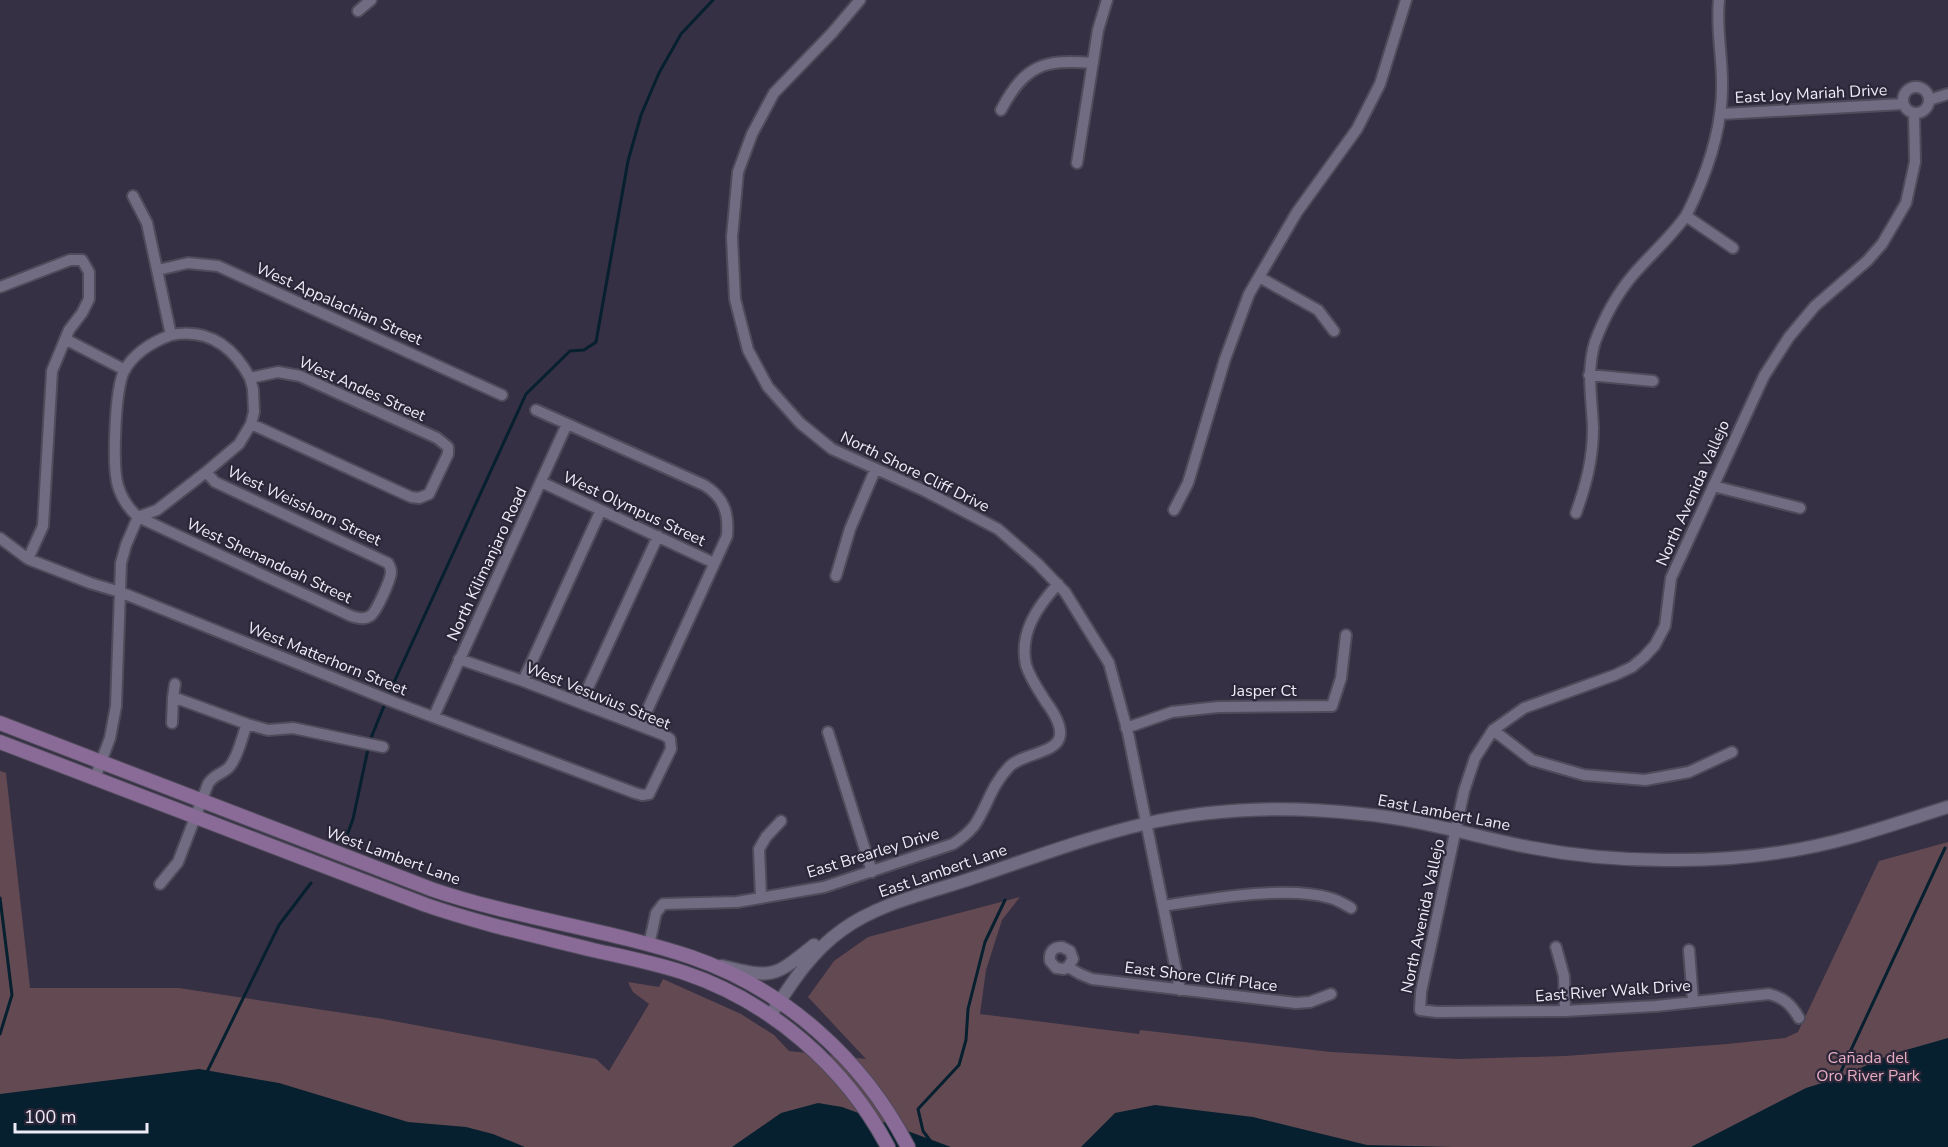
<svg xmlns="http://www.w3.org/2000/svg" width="1948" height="1147" font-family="'Nunito Sans',sans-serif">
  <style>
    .green { fill: #634952 }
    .water { fill: #06202f }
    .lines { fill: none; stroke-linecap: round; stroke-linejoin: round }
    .stream { stroke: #06202f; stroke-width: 3 }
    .minor-casing { stroke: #4e4b5a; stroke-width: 14 }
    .tertiary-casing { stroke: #4e4b5a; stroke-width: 15 }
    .secondary-casing { stroke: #4e4b5a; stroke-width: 16 }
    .minor { stroke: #716c82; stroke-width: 10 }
    .tertiary { stroke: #716c82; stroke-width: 12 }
    .secondary { stroke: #8a6a97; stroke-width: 14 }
    .labels { text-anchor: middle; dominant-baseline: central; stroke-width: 4.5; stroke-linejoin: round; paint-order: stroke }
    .street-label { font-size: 16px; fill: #edebf7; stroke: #2b2638 }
    .park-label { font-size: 16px; fill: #e7adc2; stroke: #2b2638 }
  </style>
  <rect width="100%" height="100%" fill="#353043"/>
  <path class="green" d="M0 771 6 773 30 988H179L383 1019 596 1059 609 1071 649 1004 633 992 628 982 659 987 663 979 741 1014 774 1035 789 1051 866 1059 808 997 834 961 868 937 1020 897 1002 920 986 970 980 1014 1139 1034 1140 1030 1331 1052 1458 1059 1565 1056 1727 1044 1785 1038 1798 1032 1879 861 1948 842V1147H0Z"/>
  <path class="water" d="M1948 1038V1147H1691L1806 1088 1838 1078 1892 1054Z
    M199 1069 279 1083 408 1122 466 1127 493 1134 525 1147H0V1094Z
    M818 1103 842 1107 951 1147H732L781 1113Z
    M1155 1105 1253 1117 1367 1145 1453 1147H1081L1115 1113Z"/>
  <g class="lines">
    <path class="stream" d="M390 691 526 394 570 351 584 350 596 342 628 161 641 115 659 73 681 34 713 0
      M371 738 384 706
      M345 841 353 819 368 749
      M0 898 12 995 0 1034
      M207 1072 279 925 311 883
      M1837 1080 1945 848
      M935 1147 923 1131 918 1109 959 1065 966 1040 968 1009 985 942 1005 900"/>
    <defs>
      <path id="minor" d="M860 0 832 33 774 93 752 134 738 172 732 237 735 299 748 350 768 387 800 423 832 449 925 491 998 529 1037 563 1065 592 1109 663 1128 733 1180 990
        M358 11 371 0
        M1903 100a13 13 0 1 1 26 0a13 13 0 1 1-26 0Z
        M1929 100 1948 94
        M1001 110C1025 65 1043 59 1093 63
        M1721 114 1903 104
        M1077 163 1098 30 1107 0
        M1686 216 1733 248
        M158 270 188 263 218 266 502 395
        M1259 277 1318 310 1334 331
        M0 287 70 260H82L89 272V299L82 313 69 330 52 371 43 526 28 559
        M171 335C208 328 233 346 250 378L278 372 300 376 437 438 448 447V454L429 494 419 498 411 497 251 424
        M65 339 125 370
        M1589 375 1653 381
        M536 410 704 485C724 497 729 513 727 536L640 726
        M541 482 714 563
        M1713 486 1800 508
        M1174 510 1188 483 1225 359 1249 294 1297 212 1357 129 1380 84 1406 0
        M1576 513C1586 485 1593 459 1593 428 1592 399 1586 371 1595 342 1604 318 1616 295 1633 275 1650 255 1670 238 1685 217 1689 211 1692 203 1695 197 1711 161 1723 122 1722 82 1722 55 1716 28 1719 0
        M138 517 351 616C358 618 364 620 370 616 376 613 391 579 391 572 391 567 390 567 388 563L215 482 206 472
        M138 517 157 510 206 472 239 444 251 424 254 412 253 389 250 378
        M0 538 28 559 90 583 120 592 396 703 635 793 642 795 649 794 671 749 670 739 664 735 523 681 459 659
        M836 576 850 529 875 470
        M523 681 601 510
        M581 703 658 536
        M434 716 567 424
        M172 723 173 697
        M247 724 268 730 293 728 383 747
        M1126 728 1172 712 1218 707 1332 706 1341 678 1346 635
        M1493 730 1532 760 1584 775 1645 780 1689 772 1732 752
        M828 732 872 872
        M95 778 110 738 116 706 121 563 126 545 138 517C129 509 122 499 118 486 112 466 115 390 124 371 134 353 152 342 171 335L147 223 133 196
        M160 884 178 862 208 784C215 773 224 774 230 766 239 755 242 736 247 724L173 697 175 684
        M761 898 759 849 766 837 781 821
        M1163 906C1208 899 1287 885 1330 898 1338 900 1344 904 1351 908
        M649 945 656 913 663 904 737 902 824 887 953 844C961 839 968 833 974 826 988 806 990 787 1009 767 1022 753 1058 754 1060 735 1061 724 1052 710 1046 702 1039 691 1030 678 1026 665 1019 633 1037 607 1058 584
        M1556 947 1564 976 1565 1011
        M1689 950 1693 1001
        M1068 967 1073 959 1070 951 1062 947C1053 947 1049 952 1050 961L1056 968 1064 969 1068 967 1080 974 1092 979 1296 1003 1310 1002 1331 994
        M1799 1018C1791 1004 1784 998 1769 994L1656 1006 1565 1011 1437 1012 1420 1010 1421 992 1464 791 1475 758 1493 730 1524 708 1615 675 1632 667 1644 657 1655 645 1665 626 1671 578 1764 376 1789 337 1815 306 1867 261 1882 244 1906 203 1915 162 1914 113"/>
      <path id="tertiary" d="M722 966C774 979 774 977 814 945
        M770 1016C791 984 811 952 842 930 879 903 928 893 970 879 1027 860 1084 838 1144 824 1214 808 1290 806 1362 814 1419 819 1473 836 1528 847 1574 856 1620 860 1666 860 1728 861 1791 854 1852 837 1884 828 1916 817 1948 807"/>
      <path id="secondary" d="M0 723 431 889C516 918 606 929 691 957 784 989 863 1059 908 1147
        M0 742 426 905C481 924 537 936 593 950 624 957 655 963 685 973 771 1002 846 1067 888 1147"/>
    </defs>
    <use href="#minor" class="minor-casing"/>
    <use href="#tertiary" class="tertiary-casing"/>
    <use href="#secondary" class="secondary-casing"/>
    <use href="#minor" class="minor"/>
    <use href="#tertiary" class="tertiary"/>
    <use href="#secondary" class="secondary"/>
  </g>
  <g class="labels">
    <g class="street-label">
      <text transform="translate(1811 94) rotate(-3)">East Joy Mariah Drive</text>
      <text transform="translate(339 304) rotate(24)">West Appalachian Street</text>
      <text transform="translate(362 389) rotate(24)">West Andes Street</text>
      <text transform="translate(915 472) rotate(26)">North Shore Cliff Drive</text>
      <text transform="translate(1693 493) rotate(-66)">North Avenida Vallejo</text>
      <text transform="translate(304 506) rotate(25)">West Weisshorn Street</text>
      <text transform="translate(634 509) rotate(25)">West Olympus Street</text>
      <text transform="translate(269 561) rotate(25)">West Shenandoah Street</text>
      <text transform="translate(487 564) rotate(-65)">North Kilimanjaro Road</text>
      <text transform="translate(327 659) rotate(22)">West Matterhorn Street</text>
      <text x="1264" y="691">Jasper Ct</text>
      <text transform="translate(598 696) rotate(22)">West Vesuvius Street</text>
      <text transform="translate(1444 813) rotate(11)">East Lambert Lane</text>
      <text transform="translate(873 853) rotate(-17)">East Brearley Drive</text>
      <text transform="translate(393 856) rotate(20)">West Lambert Lane</text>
      <text transform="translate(943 871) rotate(-19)">East Lambert Lane</text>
      <text transform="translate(1423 916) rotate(-78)">North Avenida Vallejo</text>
      <text transform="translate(1201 977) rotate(7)">East Shore Cliff Place</text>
      <text transform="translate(1613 991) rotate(-4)">East River Walk Drive</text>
    </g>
    <g class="park-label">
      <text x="1868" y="1058">Cañada del<tspan x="1868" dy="18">Oro River Park</tspan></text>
    </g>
  </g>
  <path d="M15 1123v9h132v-9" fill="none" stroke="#edebf7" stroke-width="3"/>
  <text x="24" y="1123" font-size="18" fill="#edebf7" stroke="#2b2638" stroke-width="4.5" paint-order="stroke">100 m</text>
</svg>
